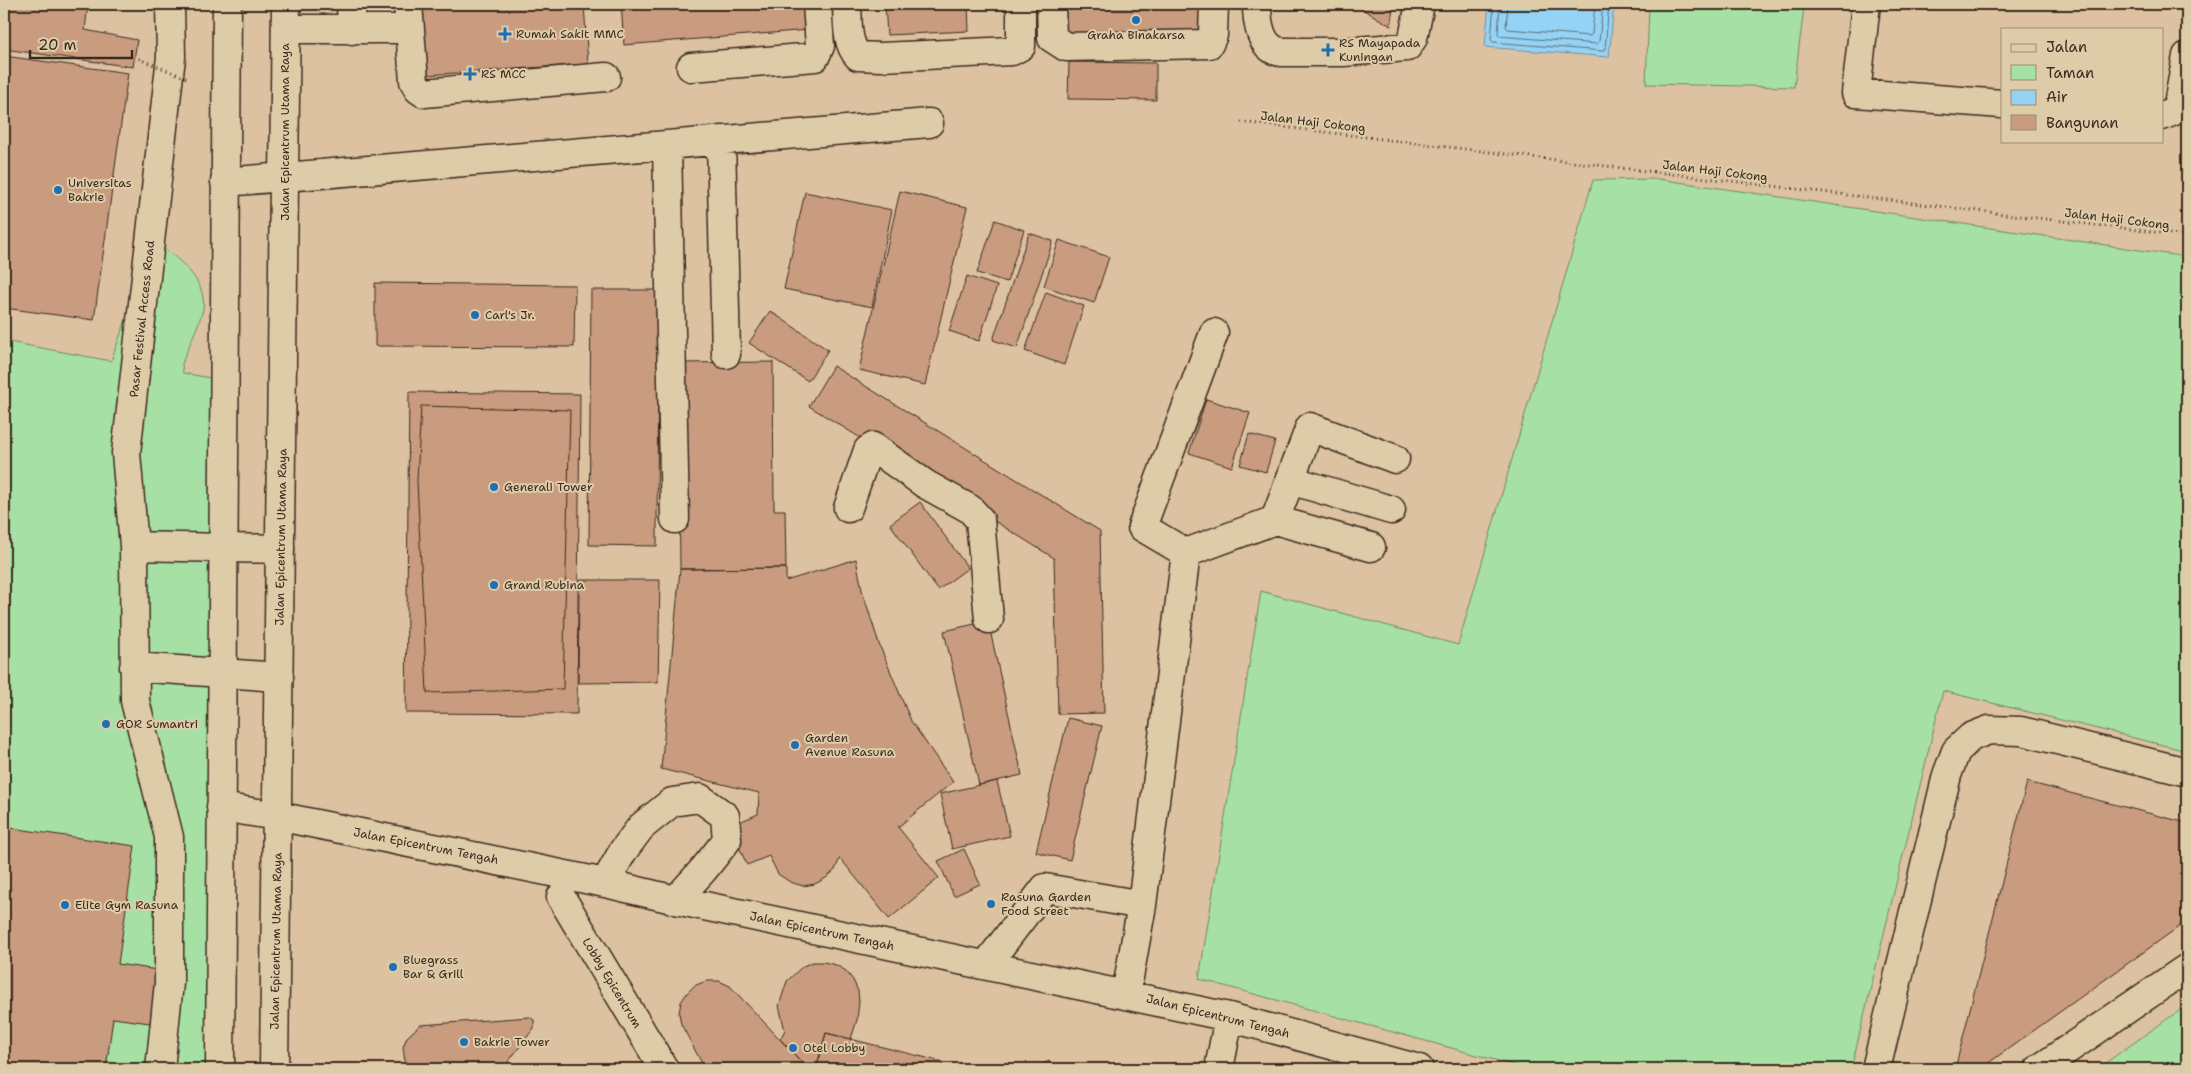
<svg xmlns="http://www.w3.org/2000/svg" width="2191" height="1073" font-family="'Shantell Sans',sans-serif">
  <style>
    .green { fill: #a6e0a5; stroke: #708562 }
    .water { fill: #95d3f6; stroke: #718fa0 }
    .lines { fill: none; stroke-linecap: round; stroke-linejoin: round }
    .shore { stroke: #5f6e74; stroke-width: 1 }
    .building { fill: #c99c80; stroke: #3b2a1e }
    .minor-casing { stroke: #3b2a1e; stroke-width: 31 }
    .major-casing { stroke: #3b2a1e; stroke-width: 31 }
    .path { stroke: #3b2a1e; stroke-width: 3; stroke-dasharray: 1 4; stroke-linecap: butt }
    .minor { stroke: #decca9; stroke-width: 28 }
    .major { stroke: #decca9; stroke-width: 28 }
    .path-bridge { stroke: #3b2a1e; stroke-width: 3; stroke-dasharray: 1 4; stroke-linecap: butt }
    .poi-dot { fill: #1f6fb2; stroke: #decca9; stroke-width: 2 }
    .labels { text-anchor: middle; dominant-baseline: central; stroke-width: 4; stroke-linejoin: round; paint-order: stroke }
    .poi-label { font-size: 12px; fill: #3b2a1e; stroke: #decca9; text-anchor: start }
    .street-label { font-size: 12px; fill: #3b2a1e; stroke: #decca9 }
  </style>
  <rect width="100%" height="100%" fill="#ddc2a1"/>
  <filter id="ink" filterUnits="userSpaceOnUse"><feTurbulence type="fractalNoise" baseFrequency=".02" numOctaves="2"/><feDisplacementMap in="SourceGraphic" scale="10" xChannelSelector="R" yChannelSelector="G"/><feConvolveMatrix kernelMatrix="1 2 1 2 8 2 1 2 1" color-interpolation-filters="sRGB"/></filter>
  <g filter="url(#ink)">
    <path class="green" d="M1649 6 1804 7 1794 87 1646 84Z
      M1658 179 2187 257V751L1943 691 1851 1069H1528L1199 979 1261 591 1458 645 1593 180Z
      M165 249C183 263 207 283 203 309 200 323 187 349 182 364L183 373 210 378 206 1069H4V341L111 361 131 305 161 250Z
      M2187 1005V1069H2097Z"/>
    <path class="water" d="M1489 4H1614L1609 57 1485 47Z"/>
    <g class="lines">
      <path class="shore" d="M1494 4 1491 40 1493 42 1602 51 1605 49 1609 4
        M1500 4 1498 34 1499 36 1597 44 1599 42 1603 4
        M1508 4 1506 27 1508 29 1590 36 1592 34 1595 4"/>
    </g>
    <path class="building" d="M4 4H88L85 30 137 40 133 67 4 49Z
      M421 4H584L588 64 426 75Z
      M621 4H807L809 30 624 45Z
      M885 4H968L969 31 887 35Z
      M1066 4H1206L1205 40 1065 36Z
      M1354 4H1393L1391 26Z
      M4 56 128 73 94 320 4 308Z
      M1069 62 1156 63V100L1068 99Z
      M900 191 967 207 925 385 859 370Z
      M805 192 892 210 872 307 784 289Z
      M995 220 1024 230 1007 282 977 273Z
      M1029 233 1053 241 1017 348 993 340Z
      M1059 240 1109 257 1094 303 1044 286Z
      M967 276 997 286 979 341 949 331Z
      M375 283 575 285 574 347 375 346Z
      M591 290H658L657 546 589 545Z
      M1046 292 1084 306 1064 365 1025 351Z
      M770 311 828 350 808 381 749 343Z
      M773 362 774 510H785L786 568 680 569 678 363Z
      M833 366 1100 531 1104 713 1058 714 1054 558 809 406Z
      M409 392 580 394 577 714 406 713Z
      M1206 399 1250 413 1232 467 1189 453Z
      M421 406 570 410 563 689 427 693 417 480Z
      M1249 434 1275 441 1266 472 1240 465Z
      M920 502 968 568 938 590 890 524Z
      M856 559 862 590 879 644 911 721 953 782 898 827 939 878 889 919 840 858 835 870 826 878 815 884 803 886 790 882 778 874 769 856 747 865 730 826 758 814 759 793 661 769 680 569 786 568V581Z
      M579 580H660L658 682 578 683Z
      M988 621 1022 775 979 785 944 631Z
      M1068 718 1102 726 1070 860 1036 852Z
      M997 781 1010 836 952 849 940 794Z
      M2027 782 2187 823V921L1980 1069H1955Z
      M4 827 135 846 118 964 164 971 157 1024 113 1018 106 1069H4Z
      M964 849 980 884 954 896 938 861Z
      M813 962H824L836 965 846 971 853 980 858 991 859 1002 857 1020 851 1039 826 1033 816 1069H808L780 1039 785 1030 779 1006 787 981 803 966Z
      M706 981H719L730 986 808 1069H705L681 1024 679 1013 681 1002 687 993 694 986Z
      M530 1017 534 1020V1028L505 1066 508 1069H406L403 1047 407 1037 420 1025Z
      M826 1033 943 1062 941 1069H816Z
      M1049 1061 1053 1069H1034Z"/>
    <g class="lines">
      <defs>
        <path id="minor" d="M351 4 352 30
          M408 4 414 81 418 89 424 93 606 77
          M847 4C848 21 846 43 858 56L881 57 1012 51 1021 46V4
          M1051 4 1052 38 1066 47 1209 44 1213 35 1214 4
          M1257 4C1257 21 1260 50 1282 52H1343L1407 47 1413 38 1420 4
          M1866 4 1856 93 2002 104
          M286 29H409
          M691 67 815 57 820 46 817 4
          M2162 116 2174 111 2178 104 2187 56
          M721 140 726 354
          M667 145 675 519
          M225 182 929 123
          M1290 480 1391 510
          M848 508 868 450 873 447 925 484 970 509 980 520 989 619
          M1275 520 1371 547
          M134 546 280 549
          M1186 553 1275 520 1310 427 1395 459
          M1186 553 1142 527 1214 333
          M134 667 279 677
          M221 807 277 816 605 883 676 900 1229 1017 1419 1069
          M605 883 623 851 641 827 672 802 700 798 725 816 727 840 704 869 676 900
          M561 897 664 1069
          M986 965 1045 888 1142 905
          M1126 994 1142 905 1186 553
          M160 1069 169 983V837L135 701 134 546 126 453 171 57 170 4
          M1219 1069 1229 1017
          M1876 1069 1947 775 1956 751 1971 737 1989 730 2021 731 2187 772
          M2039 1069 2187 968"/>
        <path id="major" d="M220 1069 227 4
          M274 1069 286 4"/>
      </defs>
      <use href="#minor" class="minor-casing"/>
      <use href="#major" class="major-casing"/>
      <path class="path" d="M1241 122 2187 236"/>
      <use href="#minor" class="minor"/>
      <use href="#major" class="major"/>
      <path class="path-bridge" d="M134 57 189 79"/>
    </g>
  </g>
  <g class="poi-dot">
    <circle cx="1136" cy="20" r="5"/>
    <path d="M502.5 26.5h5v5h5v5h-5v5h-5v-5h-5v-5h5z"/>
    <path d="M1325.5 42.5h5v5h5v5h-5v5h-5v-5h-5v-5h5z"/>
    <path d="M467.5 66.5h5v5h5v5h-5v5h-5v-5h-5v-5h5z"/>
    <circle cx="58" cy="190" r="5"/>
    <circle cx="475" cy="315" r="5"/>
    <circle cx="494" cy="487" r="5"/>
    <circle cx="494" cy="585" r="5"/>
    <circle cx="106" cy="724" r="5"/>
    <circle cx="795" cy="745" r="5"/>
    <circle cx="991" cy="904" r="5"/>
    <circle cx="65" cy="905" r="5"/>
    <circle cx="393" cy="967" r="5"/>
    <circle cx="464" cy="1042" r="5"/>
    <circle cx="793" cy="1048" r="5"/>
  </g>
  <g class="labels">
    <g class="poi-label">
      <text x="516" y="34">Rumah Sakit MMC</text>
      <text x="1136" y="35" text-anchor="middle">Graha Binakarsa</text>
      <text x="1339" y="43">RS Mayapada<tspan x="1339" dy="14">Kuningan</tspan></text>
      <text x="481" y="74">RS MCC</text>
      <text x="68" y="183">Universitas<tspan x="68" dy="14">Bakrie</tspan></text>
      <text x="485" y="315">Carl's Jr.</text>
      <text x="504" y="487">Generali Tower</text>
      <text x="504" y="585">Grand Rubina</text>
      <text x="116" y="724">GOR Sumantri</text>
      <text x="805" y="738">Garden<tspan x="805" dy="14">Avenue Rasuna</tspan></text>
      <text x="1001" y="897">Rasuna Garden<tspan x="1001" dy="14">Food Street</tspan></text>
      <text x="75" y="905">Elite Gym Rasuna</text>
      <text x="403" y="960">Bluegrass<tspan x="403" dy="14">Bar &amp; Grill</tspan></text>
      <text x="474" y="1042">Bakrie Tower</text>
      <text x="803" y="1048">Otel Lobby</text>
    </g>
    <g class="street-label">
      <text transform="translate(1313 122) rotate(7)">Jalan Haji Cokong</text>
      <text transform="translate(285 132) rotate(-90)">Jalan Epicentrum Utama Raya</text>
      <text transform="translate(1715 171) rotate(7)">Jalan Haji Cokong</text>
      <text transform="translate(2117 219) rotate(7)">Jalan Haji Cokong</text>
      <text transform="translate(142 319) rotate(-84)">Pasar Festival Access Road</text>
      <text transform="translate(281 537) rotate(-89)">Jalan Epicentrum Utama Raya</text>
      <text transform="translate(426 846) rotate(11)">Jalan Epicentrum Tengah</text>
      <text transform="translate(822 931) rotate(12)">Jalan Epicentrum Tengah</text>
      <text transform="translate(276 941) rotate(-89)">Jalan Epicentrum Utama Raya</text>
      <text transform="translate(612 983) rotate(59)">Lobby Epicentrum</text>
      <text transform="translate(1218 1016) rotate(14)">Jalan Epicentrum Tengah</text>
    </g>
  </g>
  <rect width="2191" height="1073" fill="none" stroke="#decca9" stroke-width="20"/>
  <rect x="10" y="10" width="2171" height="1053" fill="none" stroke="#3b2a1e" stroke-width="2" filter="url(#ink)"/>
  <rect x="2001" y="28" width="162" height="115" fill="#decca9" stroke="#9d8b71"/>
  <rect x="2011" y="44" width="25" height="8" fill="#decca9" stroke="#9d8b71"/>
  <text x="2046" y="52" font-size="15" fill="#3b2a1e">Jalan</text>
  <rect x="2011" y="65" width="25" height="15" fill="#a6e0a5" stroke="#9d8b71"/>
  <text x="2046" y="78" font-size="15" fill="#3b2a1e">Taman</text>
  <rect x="2011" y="90" width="25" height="15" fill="#95d3f6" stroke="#9d8b71"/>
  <text x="2046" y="102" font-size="15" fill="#3b2a1e">Air</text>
  <rect x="2011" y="115" width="25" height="15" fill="#c99c80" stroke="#9d8b71"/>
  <text x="2046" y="128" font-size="15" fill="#3b2a1e">Bangunan</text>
  <path d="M30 50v8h102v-8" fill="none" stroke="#3b2a1e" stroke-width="2.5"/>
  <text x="38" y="50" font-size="15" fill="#3b2a1e" stroke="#decca9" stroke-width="4" paint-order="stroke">20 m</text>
</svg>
